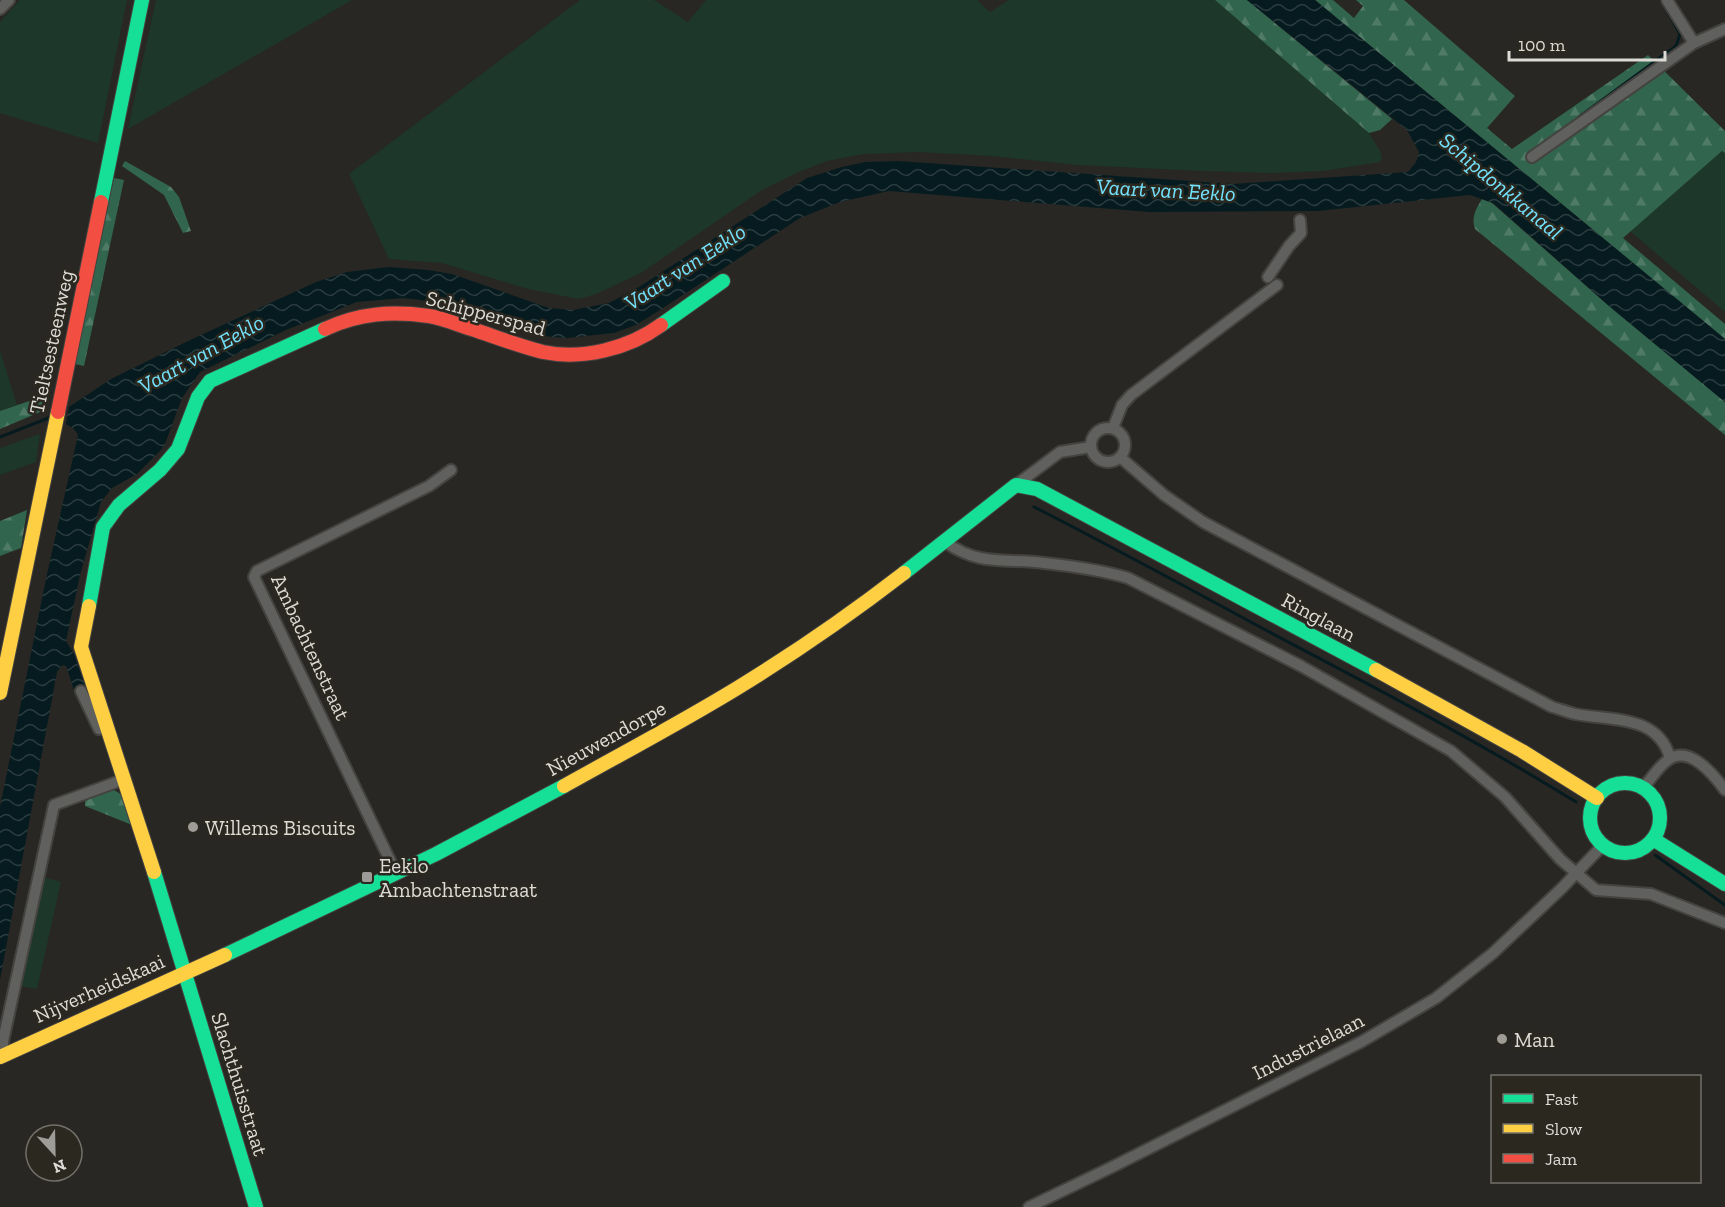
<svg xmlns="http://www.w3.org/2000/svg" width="1725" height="1207" font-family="'Zilla Slab',serif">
  <defs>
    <pattern id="forest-firs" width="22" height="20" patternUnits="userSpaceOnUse" patternTransform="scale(1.5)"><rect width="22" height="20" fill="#32654d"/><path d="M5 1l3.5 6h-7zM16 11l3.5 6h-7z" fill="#4f7a66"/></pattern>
    <pattern id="water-waves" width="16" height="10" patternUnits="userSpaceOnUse" patternTransform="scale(1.5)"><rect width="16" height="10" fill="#061b1f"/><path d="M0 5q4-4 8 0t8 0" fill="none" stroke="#2a3c3f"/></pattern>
  </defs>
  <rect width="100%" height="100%" fill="#282723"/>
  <!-- green -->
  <path fill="#1d372a" d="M 20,0 L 127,0 L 98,143 L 0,113 L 0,22 Z
    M 156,0 L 352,0 L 128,129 Z
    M 580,0 L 654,0 L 688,22 L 706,0 L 977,0 L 990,12 L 1009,0 L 1215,0 L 1369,133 L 1380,151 L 1382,158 L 1380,162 L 1323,171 L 1273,173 L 1203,171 L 1078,165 L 993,156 L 918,152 L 864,154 L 827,161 L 799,172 L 762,190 L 641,273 L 596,294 L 579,299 L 528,289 L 442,263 L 389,259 L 349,174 Z
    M 1722,151 L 1725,153 L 1725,312 L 1630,231 Z
    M 0,351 L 17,405 L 0,411 Z
    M 40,434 L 36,462 L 0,475 L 0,448 Z
    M 39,876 L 61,882 L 37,989 L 15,985 Z"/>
  <!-- forest -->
  <path fill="url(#forest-firs)" d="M 1215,0 L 1247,0 L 1392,119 L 1380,130 L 1369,133 Z
    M 1315,0 L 1333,0 L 1354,18 L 1363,6 L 1356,0 L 1404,0 L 1515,96 L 1487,128 L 1512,149 L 1648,55 L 1725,131 L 1725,153 L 1722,151 L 1623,238 L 1725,324 L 1725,339 Z
    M 125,161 L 171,187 L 179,197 L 191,231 L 183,233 L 164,195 L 122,166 Z
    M 114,178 L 124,180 L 84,366 L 75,364 Z
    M 1482,199 L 1492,203 L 1609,306 L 1725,402 L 1725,435 L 1475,229 C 1471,217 1476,209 1482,199 Z
    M 41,397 L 45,410 L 0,429 L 0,411 Z
    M 27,510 L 21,548 L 0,556 L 0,521 Z
    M 113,790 C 128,795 128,811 132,825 L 85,806 L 85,798 Z"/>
  <!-- water -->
  <path fill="url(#water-waves)" d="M 1247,0 L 1315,0 L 1707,324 L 1725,339 L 1725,402 L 1609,306 L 1493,203 L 1470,195 L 1318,211 L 1149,212 L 889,191 L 840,202 L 800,218 L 660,310 L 636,325 L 614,333 L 567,338 L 543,336 L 518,331 L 471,314 L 421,300 L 403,298 L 357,302 L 286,330 L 200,372 L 182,398 L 165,444 L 160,451 L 137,474 L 112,488 L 101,502 L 80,575 L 66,641 L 74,654 L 86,689 L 75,693 L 66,666 L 62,665 L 57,672 L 0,980 L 0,807 L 47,574 L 78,435 L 74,429 L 66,424 L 69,407 L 111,379 L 188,341 L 316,282 L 347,272 L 389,267 L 428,270 L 452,274 L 549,308 L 573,310 L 609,303 L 639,287 L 807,178 L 842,167 L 865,162 L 898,161 L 1233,184 L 1408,172 L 1416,162 L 1419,152 L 1407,130 Z"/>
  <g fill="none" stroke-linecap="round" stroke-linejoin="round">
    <!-- stream -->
    <path stroke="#061b1f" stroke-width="3" d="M 1579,117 L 1676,46 L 1680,34 L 1661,0
      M 0,437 L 51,417
      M 1034,507 C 1115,548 1195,592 1275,635 C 1376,688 1479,742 1576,802
      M 1655,855 L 1725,905"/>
    <!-- street casing -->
    <g stroke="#444340" stroke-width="14">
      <path id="street" d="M 1667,0 L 1694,43
        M 0,9 L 9,0
        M 1532,157 L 1694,43 L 1725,29
        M 1268,277 L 1289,246 L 1301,233 L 1300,220
        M 1113,428 L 1122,405 L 1131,395 L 1277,285
        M1091 445a17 17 0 1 1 34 0a17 17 0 1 1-34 0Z
        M 1120,457 L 1164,495 L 1203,522 L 1552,707 C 1560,709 1567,712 1575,714 C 1610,721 1658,714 1670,758
        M 1016,485 L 1060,452 L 1091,447
        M 945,542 C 981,567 1004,558 1044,563 C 1072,566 1101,570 1128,578 L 1301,666 L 1451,751 L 1505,797 L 1560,859 L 1596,890 L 1651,894 L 1725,923
        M 81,691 L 99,729 L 107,727
        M 1643,788 C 1651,779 1658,767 1668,760 C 1689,744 1714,775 1725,790
        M 396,873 L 254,577 L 257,571 L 429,486 L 451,470
        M 3,1054 L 3,1041 L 54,805 L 125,779
        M 1029,1207 L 1112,1167 L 1361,1042 L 1436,998 L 1493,953 L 1562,888 L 1603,845"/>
    </g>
    <!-- fast casing -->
    <g stroke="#444340" stroke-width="16">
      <path id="fast" d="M 101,202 L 142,0
        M 661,325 L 723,281
        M 904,573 L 1016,485 L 1037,489 L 1376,670
        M 89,606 L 103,527 L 119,505 L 160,470 L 178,449 L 198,397 L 210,381 L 325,329
        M1590 818a35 35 0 1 1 70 0a35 35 0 1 1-70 0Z
        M 1653,839 L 1725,884
        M 154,872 L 256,1207
        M 225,955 L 436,854 L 564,786"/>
    </g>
    <!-- slow casing -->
    <g stroke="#444340" stroke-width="16">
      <path id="slow" d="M 89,606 L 81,647 L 154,872
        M 1376,670 L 1522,751 L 1597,798
        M 0,693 L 58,412
        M 564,786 C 623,753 682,722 739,687 C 796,652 851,614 904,573
        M 0,1057 L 225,955"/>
    </g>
    <!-- jam casing -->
    <g stroke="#444340" stroke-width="16">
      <path id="jam" d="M 325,329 C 359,313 391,311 429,316 C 443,318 458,325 472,329 C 496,337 519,346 543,352 C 582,360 628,349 661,325
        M 58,412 L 101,202"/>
    </g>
    <!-- street -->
    <use href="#street" stroke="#60605e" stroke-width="10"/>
    <!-- fast -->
    <use href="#fast" stroke="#16e098" stroke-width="14"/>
    <!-- slow -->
    <use href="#slow" stroke="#ffcf43" stroke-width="14"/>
    <!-- jam -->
    <use href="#jam" stroke="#f24e42" stroke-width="14"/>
  </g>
  <!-- markers -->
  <g fill="#9e9c97" stroke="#2b2820" stroke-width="2">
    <circle cx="193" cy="827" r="6"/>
    <rect x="361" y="871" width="12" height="12" rx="3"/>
    <circle cx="1502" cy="1039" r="6"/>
  </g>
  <g text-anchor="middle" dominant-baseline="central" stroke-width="5" stroke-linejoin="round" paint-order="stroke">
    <!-- street labels -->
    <g font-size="21" fill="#dddbd6" stroke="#2b2820">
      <text transform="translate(486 313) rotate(15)">Schipperspad</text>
      <text transform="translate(51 342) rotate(-78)">Tieltsesteenweg</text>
      <text transform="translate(1319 617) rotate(28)">Ringlaan</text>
      <text transform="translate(311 647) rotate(65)">Ambachtenstraat</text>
      <text transform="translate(606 738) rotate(-29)">Nieuwendorpe</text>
      <text transform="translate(99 988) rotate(-24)">Nijverheidskaai</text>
      <text transform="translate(1308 1046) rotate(-27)">Industrielaan</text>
      <text transform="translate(240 1084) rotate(73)">Slachthuisstraat</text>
    </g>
    <!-- poi labels -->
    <g font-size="21" fill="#dddbd6" stroke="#2b2820" text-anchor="start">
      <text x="205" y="827">Willems Biscuits</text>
      <text x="379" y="865">Eeklo<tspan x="379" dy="24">Ambachtenstraat</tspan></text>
      <text x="1514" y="1039">Man</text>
    </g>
    <!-- water labels -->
    <g font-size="22" font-style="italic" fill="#73e2fc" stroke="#2b2820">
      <text transform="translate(1501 186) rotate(40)">Schipdonkkanaal</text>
      <text transform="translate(1166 190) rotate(3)">Vaart van Eeklo</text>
      <text transform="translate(685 267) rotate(-33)">Vaart van Eeklo</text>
      <text transform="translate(201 354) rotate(-29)">Vaart van Eeklo</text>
    </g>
  </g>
  <!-- legend -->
  <rect x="1491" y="1075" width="210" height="108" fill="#2b2820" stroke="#727069" stroke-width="1.5"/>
  <rect x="1503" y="1094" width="30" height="9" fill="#16e098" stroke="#727069" stroke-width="1.5"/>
  <text x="1545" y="1105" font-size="18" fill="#dddbd6">Fast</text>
  <rect x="1503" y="1124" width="30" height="9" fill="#ffcf43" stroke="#727069" stroke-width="1.5"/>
  <text x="1545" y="1135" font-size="18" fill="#dddbd6">Slow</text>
  <rect x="1503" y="1154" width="30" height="9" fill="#f24e42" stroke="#727069" stroke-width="1.5"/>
  <text x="1545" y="1165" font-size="18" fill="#dddbd6">Jam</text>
  <!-- north arrow -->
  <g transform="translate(54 1153) rotate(158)"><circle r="28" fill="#2b2820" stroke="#727069" stroke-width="1.5"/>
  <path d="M0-4.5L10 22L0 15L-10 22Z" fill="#9e9c97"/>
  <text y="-9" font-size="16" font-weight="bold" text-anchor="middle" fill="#dddbd6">N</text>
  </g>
  <!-- scale -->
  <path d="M1509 51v9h156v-9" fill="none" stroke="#dddbd6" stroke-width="3"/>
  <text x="1518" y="51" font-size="18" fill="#dddbd6" stroke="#2b2820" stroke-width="4.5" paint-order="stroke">100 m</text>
</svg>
